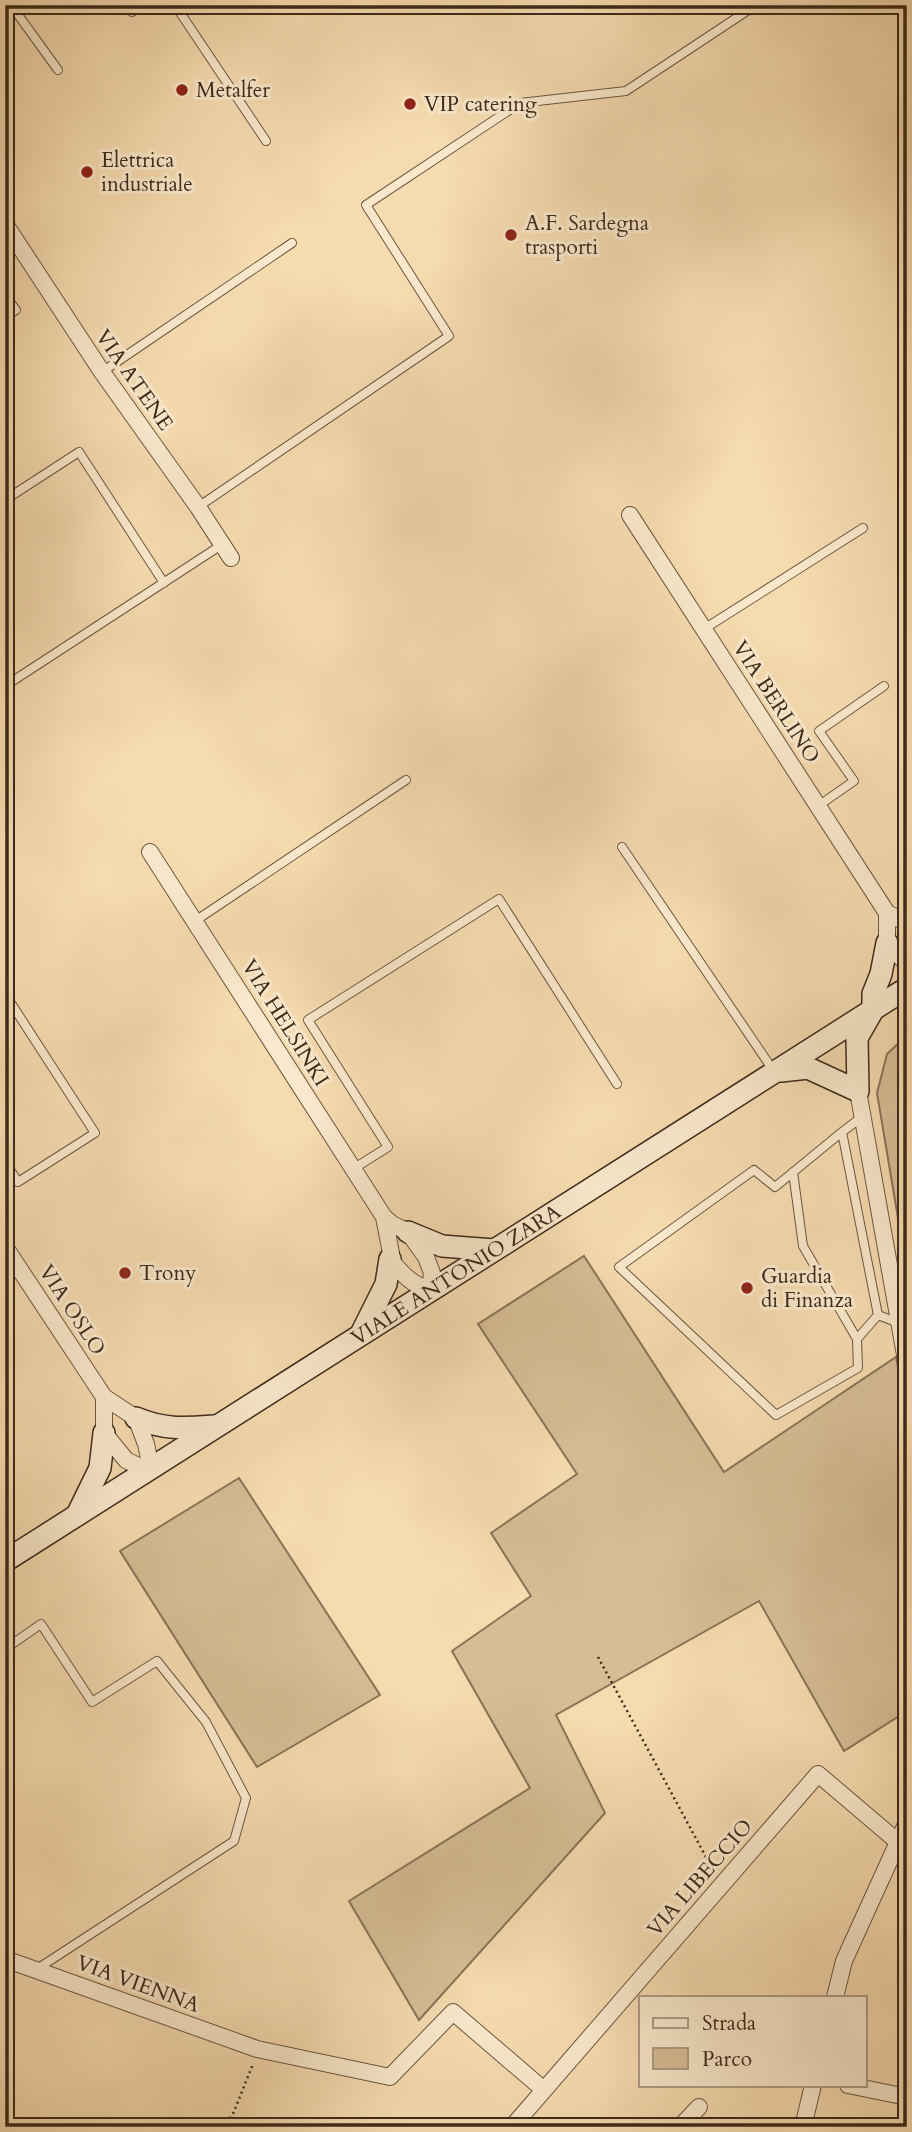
<svg xmlns="http://www.w3.org/2000/svg" width="912" height="2132" font-family="Cardo,serif">
  <rect width="100%" height="100%" fill="#f6dbaf"/>
  <filter id="stains"><feTurbulence type="fractalNoise" baseFrequency=".00286" numOctaves="4"/><feColorMatrix values="0 0 0 0 .2 0 0 0 0 .09 0 0 0 0 .02 0 0 0 .5 -.17"/></filter>
  <radialGradient id="worn" r=".72"><stop offset=".6" stop-color="#630" stop-opacity="0"/><stop offset="1" stop-color="#630" stop-opacity=".3"/></radialGradient>
  <!-- green -->
  <path fill="#d7bd96" stroke="#8a7358" stroke-width="2" d="M 907,1035 L 907,1272 L 877,1093 L 887,1054 Z
    M 584,1256 L 724,1472 L 896,1357 L 907,1415 L 907,1711 L 844,1751 L 759,1601 L 556,1715 L 605,1813 L 419,2020 L 349,1901 L 530,1788 L 452,1651 L 531,1596 L 491,1533 L 577,1474 L 478,1324 Z
    M 239,1478 L 380,1695 L 257,1767 L 120,1551 Z"/>
  <g fill="none" stroke-linecap="round" stroke-linejoin="round">
    <!-- service casing -->
    <g stroke="#6b5640" stroke-width="10">
      <path id="service" d="M 11,5 L 58,70
        M 127,5 L 132,12 L 143,5
        M 175,5 L 266,141
        M 5,295 L 16,310 L 5,317
        M 102,372 L 292,243
        M 5,500 L 79,452 L 164,583
        M 198,507 L 449,336 L 366,205 L 520,103 L 626,91 L 756,5
        M 704,629 L 863,528
        M 5,686 L 223,544
        M 818,806 L 854,781 L 819,731 L 884,686
        M 622,847 L 773,1070
        M 195,921 L 406,780
        M 5,994 L 95,1133 L 18,1182 L 5,1162
        M 862,1117 L 842,1132 L 878,1315 L 899,1323
        M 353,1169 L 388,1147 L 308,1020 L 499,899 L 617,1084
        M 793,1172 L 803,1246 L 857,1339 L 858,1368 L 776,1415 L 619,1267 L 754,1170 L 775,1187 L 842,1132
        M 857,1339 L 878,1315
        M 5,1649 L 41,1624 L 92,1702 L 157,1661 L 206,1722 L 246,1798 L 234,1841 L 37,1969"/>
    </g>
    <!-- minor casing -->
    <g stroke="#6b5640" stroke-width="18">
      <path id="minor" d="M 5,224 L 102,372 L 198,507 L 231,558
        M 630,515 L 887,913 L 887,943 L 907,964
        M 150,852 L 384,1217 L 392,1224 L 408,1232 L 426,1257 L 432,1273 L 430,1290 C 412,1285 402,1274 390,1259 L 391,1253 L 384,1217
        M 887,913 L 907,923
        M 858,1091 L 907,1366
        M 5,1247 L 104,1397 L 136,1418 L 146,1444 L 151,1468 L 138,1466 L 126,1460 L 104,1433 L 104,1397
        M 5,1959 L 257,2049 L 390,2077 L 453,2012 L 544,2090
        M 835,1997 L 844,1961 L 907,1822
        M 848,2085 L 907,2097
        M 512,2127 L 818,1774 L 898,1842
        M 680,2127 L 699,2107
        M 803,2127 L 813,2085"/>
    </g>
    <!-- secondary casing -->
    <g stroke="#3d291b" stroke-width="24">
      <g id="secondary">
        <path d="M 781,1071 L 808,1068 L 858,1091 L 857,1038 L 873,1010 L 873,994 L 881,974 L 887,943"/>
        <path d="M 408,1232 L 442,1246 L 494,1250"/>
        <path d="M 362,1332 L 386,1284 L 390,1259"/>
        <path d="M 136,1418 C 164,1430 185,1428 214,1426"/>
        <path d="M 77,1515 L 100,1468 L 104,1433"/>
        <path id="s1" d="M 5,1561 L 907,988"/>
      </g>
    </g>
    <!-- path -->
    <path stroke="#3d291b" stroke-width="2.5" stroke-dasharray="2 3.5" stroke-linecap="butt" d="M 598,1657 L 713,1870
      M 223,2127 L 233,2114 L 253,2064"/>
    <!-- service -->
    <use href="#service" stroke="#f9e8cb" stroke-width="8"/>
    <!-- minor -->
    <use href="#minor" stroke="#f9e8cb" stroke-width="16"/>
    <!-- secondary -->
    <use href="#secondary" stroke="#f9e8cb" stroke-width="21"/>
  </g>
  <!-- markers -->
  <g fill="#8f2418" stroke="#f9e8cb" stroke-width="2.5">
    <circle cx="182" cy="90" r="7"/>
    <circle cx="410" cy="104" r="7"/>
    <circle cx="87" cy="172" r="7"/>
    <circle cx="511" cy="235" r="7"/>
    <circle cx="125" cy="1273" r="7"/>
    <circle cx="747" cy="1288" r="7"/>
  </g>
  <g text-anchor="middle" dominant-baseline="central" stroke-width="6" stroke-linejoin="round" paint-order="stroke">
    <!-- poi labels -->
    <g font-size="21" fill="#3d291b" stroke="#f9e8cb" text-anchor="start">
      <text x="196" y="90">Metalfer</text>
      <text x="424" y="104">VIP catering</text>
      <text x="101" y="160">Elettrica<tspan x="101" dy="24">industriale</tspan></text>
      <text x="525" y="223">A.F. Sardegna<tspan x="525" dy="24">trasporti</tspan></text>
      <text x="139" y="1273">Trony</text>
      <text x="761" y="1276">Guardia<tspan x="761" dy="24">di Finanza</tspan></text>
    </g>
    <!-- street labels -->
    <g font-size="21" fill="#3d291b" stroke="#f9e8cb">
      <text transform="translate(134 380) rotate(55)">VIA ATENE</text>
      <text transform="translate(776 702) rotate(57)">VIA BERLINO</text>
      <text transform="translate(285 1023) rotate(58)">VIA HELSINKI</text>
      <text stroke="none"><textPath href="#s1" startOffset="534">VIALE ANTONIO ZARA</textPath></text>
      <text transform="translate(72 1310) rotate(57)">VIA OSLO</text>
      <text transform="translate(700 1878) rotate(-49)">VIA LIBECCIO</text>
      <text transform="translate(138 1984) rotate(20)">VIA VIENNA</text>
    </g>
  </g>
  <!-- margin -->
  <rect width="912" height="2132" fill="none" stroke="#f6dbaf" stroke-width="28"/>
  <rect x="7" y="7" width="898" height="2118" fill="none" stroke="#3d291b" stroke-width="3.5"/>
  <rect x="14" y="14" width="884" height="2104" fill="none" stroke="#3d291b" stroke-width="2"/>
  <!-- legend -->
  <rect x="639" y="1996" width="228" height="91" fill="#f9e8cb" stroke="#ae9c85" stroke-width="2"/>
  <rect x="653" y="2018" width="35" height="10" fill="#f9e8cb" stroke="#ae9c85" stroke-width="2"/>
  <text x="702" y="2030" font-size="21" fill="#3d291b">Strada</text>
  <rect x="653" y="2048" width="35" height="21" fill="#d7bd96" stroke="#ae9c85" stroke-width="2"/>
  <text x="702" y="2066" font-size="21" fill="#3d291b">Parco</text>
  <rect width="100%" height="100%" filter="url(#stains)"/>
  <rect width="100%" height="100%" fill="url(#worn)"/>
</svg>
